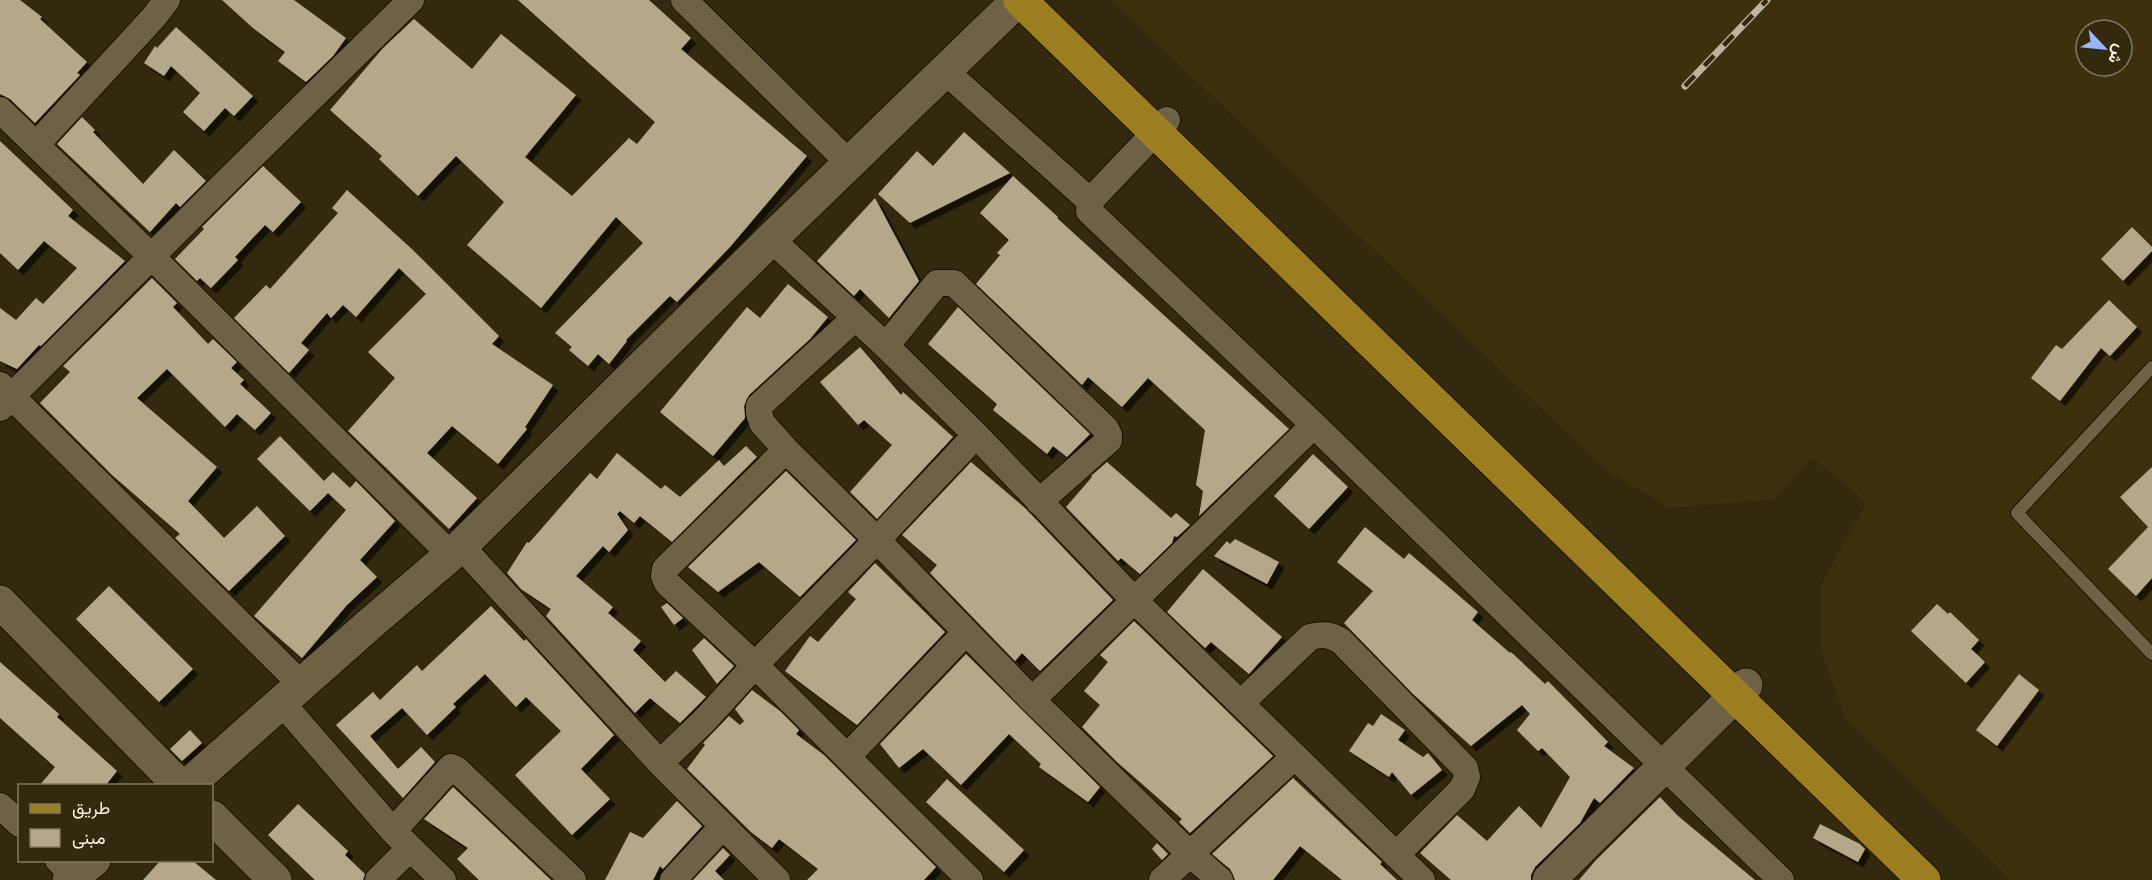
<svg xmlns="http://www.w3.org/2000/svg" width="2152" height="880" font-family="Signika,Vazirmatn,sans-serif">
  <defs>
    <filter id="shadow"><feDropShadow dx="5.5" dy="5.5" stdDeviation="0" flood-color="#0009"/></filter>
  </defs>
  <rect width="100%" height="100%" fill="#33290e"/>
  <!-- built -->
  <path fill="#3d300c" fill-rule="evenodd" d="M 1111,0 L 2152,0 L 2152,880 L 2011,880 L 1846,719 L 1822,654 L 1821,586 L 1866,502 L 1813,458 L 1774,499 L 1669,508 L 1605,469 ZM 2086,30 L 2122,30 L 2122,66 L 2086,66 Z"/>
  <!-- building -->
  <path fill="#b5a88a" filter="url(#shadow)" d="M 0,0 L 20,0 L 42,17 L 40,19 L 87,62 L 77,73 L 80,75 L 35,123 L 10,99 L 0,94 Z
    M 222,0 L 294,0 L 346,38 L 333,56 L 306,82 L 278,61 L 285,52 L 253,28 Z
    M 518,0 L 649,0 L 691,38 L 681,49 L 807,156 L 730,247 L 677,302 L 670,296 L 626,340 L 627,341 L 609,364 L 598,354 L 588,366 L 569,350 L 572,347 L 555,333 L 643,243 L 616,217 L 541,308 L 467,245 L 504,202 L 456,156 L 418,196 L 379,159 L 382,156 L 330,110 L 383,48 L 414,19 L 472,69 L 501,34 L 576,95 L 525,157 L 572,196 L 629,138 L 637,144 L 655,122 Z
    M 176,27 L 253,96 L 234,116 L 225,108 L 204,131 L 183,112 L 200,93 L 171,66 L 164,76 L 144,63 L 155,46 L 157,48 Z
    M 82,117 L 95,130 L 93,132 L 143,184 L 174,150 L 206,181 L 180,207 L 176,203 L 150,232 L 57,144 Z
    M 964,132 L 1010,173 L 910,223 L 878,194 L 917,151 L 933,166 Z
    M 0,141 L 73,210 L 68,216 L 125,261 L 41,346 L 39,345 L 17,369 L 0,361 L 0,308 L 16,320 L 36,298 L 43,304 L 77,268 L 44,241 L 18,270 L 0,253 Z
    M 263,166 L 301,202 L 273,232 L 265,225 L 235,257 L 238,260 L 211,288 L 200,278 L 197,281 L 175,259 L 204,229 L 202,227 Z
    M 1013,176 L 1058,217 L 1057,218 L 1289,429 L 1199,516 L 1203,491 L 1196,485 L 1205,430 L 1148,378 L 1122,407 L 1088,377 L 1082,385 L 976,284 L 1000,255 L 997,253 L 1009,240 L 980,213 Z
    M 347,190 L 414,251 L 499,336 L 492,344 L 553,385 L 525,427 L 527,429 L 498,464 L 452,426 L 427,453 L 477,498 L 449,529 L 348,431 L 395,378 L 368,352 L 426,294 L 399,268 L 356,317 L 343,305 L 331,318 L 327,313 L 301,343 L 309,350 L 289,373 L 234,318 L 266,285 L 270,289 L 338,213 L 332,208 Z
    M 875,198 L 919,281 L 889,318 L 860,289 L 854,296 L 817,261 Z
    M 2132,227 L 2152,247 L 2152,251 L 2123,281 L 2101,259 Z
    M 152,278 L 177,303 L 173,307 L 208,344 L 213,339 L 237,362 L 231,368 L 244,380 L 240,384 L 271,413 L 255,430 L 237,414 L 225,427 L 167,369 L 137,398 L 217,467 L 188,501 L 224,538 L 257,506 L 285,536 L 229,591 L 175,538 L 180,534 L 112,475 L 40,403 L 70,372 L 63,366 Z
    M 788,284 L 828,317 L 810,339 L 749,395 L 744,406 L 745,418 L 713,456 L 660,412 L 747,307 L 760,318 Z
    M 2109,300 L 2137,327 L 2110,356 L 2101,348 L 2060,401 L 2031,378 L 2056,345 L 2062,349 Z
    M 958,307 L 1090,434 L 1067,457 L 1053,446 L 1047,454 L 993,410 L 997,404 L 928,344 Z
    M 860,347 L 901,395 L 903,392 L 953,437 L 877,519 L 850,492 L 892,445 L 864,420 L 858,425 L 820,382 Z
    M 280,436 L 324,481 L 333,472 L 350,488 L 356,481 L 395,521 L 360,560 L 377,577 L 347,605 L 302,658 L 254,616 L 346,510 L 328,493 L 310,511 L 257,459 Z
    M 746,446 L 757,457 L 672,542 L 640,516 L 634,523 L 620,511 L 617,514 L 628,530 L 609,552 L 603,546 L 576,576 L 613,607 L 608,613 L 641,641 L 633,650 L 665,682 L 676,671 L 706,697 L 680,723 L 650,698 L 635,713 L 546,616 L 551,609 L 521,589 L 507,573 L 527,542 L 529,543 L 590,473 L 597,479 L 617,453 L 661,489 L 665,485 L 680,497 L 719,460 L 724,466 Z
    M 1313,454 L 1348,487 L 1309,529 L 1274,496 Z
    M 971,462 L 1025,508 L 1113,600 L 1040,671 L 1022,653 L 1015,661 L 930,573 L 937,565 L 902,535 Z
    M 1107,462 L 1171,518 L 1176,513 L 1190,525 L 1177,537 L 1174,536 L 1172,543 L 1140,574 L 1121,558 L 1118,561 L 1066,507 L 1092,477 L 1091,476 Z
    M 2152,467 L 2152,578 L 2136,596 L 2108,569 L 2148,527 L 2120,497 Z
    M 786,471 L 856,540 L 800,597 L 759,562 L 718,592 L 688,567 Z
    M 1365,527 L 1404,559 L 1409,553 L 1478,612 L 1472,620 L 1510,653 L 1511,652 L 1545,684 L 1548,681 L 1608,742 L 1604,746 L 1634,768 L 1600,803 L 1594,798 L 1580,823 L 1535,867 L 1531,875 L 1531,880 L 1451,880 L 1420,853 L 1457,815 L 1487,841 L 1519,806 L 1541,828 L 1570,777 L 1542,748 L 1538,751 L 1517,730 L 1530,714 L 1522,705 L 1471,746 L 1413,694 L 1344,623 L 1373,591 L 1337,562 Z
    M 1235,539 L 1279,562 L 1267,584 L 1214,556 L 1227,541 L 1230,544 Z
    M 875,563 L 945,632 L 857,725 L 785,671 L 810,636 L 818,642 L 856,599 L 848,592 Z
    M 1203,569 L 1282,637 L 1249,674 L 1211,642 L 1205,648 L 1167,612 Z
    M 109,586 L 193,669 L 159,702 L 76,619 Z
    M 667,603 L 683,618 L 674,625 L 661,607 Z
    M 1937,604 L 1948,614 L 1950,612 L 1979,640 L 1971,649 L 1985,662 L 1966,683 L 1911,631 Z
    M 491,606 L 524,641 L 526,639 L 614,735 L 581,769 L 610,799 L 572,835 L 515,775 L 561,731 L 526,697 L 516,707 L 485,674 L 453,704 L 456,707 L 427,735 L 402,708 L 370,736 L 398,769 L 421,747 L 435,762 L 403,798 L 336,725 L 373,692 L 380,700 L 417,665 L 422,671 Z
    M 1134,621 L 1273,756 L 1190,833 L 1179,822 L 1182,819 L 1117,762 L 1082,727 L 1100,705 L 1084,691 L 1108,662 L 1100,655 Z
    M 704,638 L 734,666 L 717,684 L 692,650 Z
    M 966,654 L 1100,787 L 1088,802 L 1039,767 L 1041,764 L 1009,734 L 961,785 L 923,749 L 899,768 L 880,744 Z
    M 0,662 L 59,714 L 57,717 L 117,771 L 105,786 L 39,786 L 55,767 L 0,718 Z
    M 2019,674 L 2039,690 L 1997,746 L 1976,730 Z
    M 752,690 L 780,711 L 799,730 L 796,734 L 824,755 L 936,867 L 924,880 L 807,880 L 818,869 L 779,839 L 772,848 L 751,832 L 687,769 L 705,745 L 703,743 L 729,716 L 740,725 L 744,721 L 735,709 Z
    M 1381,714 L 1405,730 L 1398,740 L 1423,757 L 1428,753 L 1442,770 L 1411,795 L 1392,772 L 1389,777 L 1349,751 L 1368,723 L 1373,726 Z
    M 190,730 L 202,743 L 182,761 L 170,749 Z
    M 1293,778 L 1382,862 L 1380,864 L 1397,880 L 1342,880 L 1300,846 L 1273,880 L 1235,880 L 1230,869 L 1212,854 Z
    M 947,779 L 1024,850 L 1004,872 L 926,802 Z
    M 453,787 L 551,880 L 479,880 L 457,859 L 468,848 L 424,819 Z
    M 1660,797 L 1677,815 L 1755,880 L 1579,880 L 1596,860 Z
    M 677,801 L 702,826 L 663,869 L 660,866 L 653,880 L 605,880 L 630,832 L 643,838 Z
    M 298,804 L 348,851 L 345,855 L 365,874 L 363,880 L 315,880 L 268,835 Z
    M 1820,824 L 1860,844 L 1865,849 L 1858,862 L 1813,838 Z
    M 1157,843 L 1168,854 L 1162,860 L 1152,849 Z
    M 723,848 L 730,855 L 715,871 L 724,880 L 693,880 Z
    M 160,861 L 193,861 L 216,880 L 143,880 Z"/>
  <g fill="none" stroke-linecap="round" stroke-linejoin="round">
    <!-- lane casing -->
    <g stroke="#1b1100" stroke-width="14">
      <path id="lane" d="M 2152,367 L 2017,513 L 2152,654"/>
    </g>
    <!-- street casing -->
    <g stroke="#1b1100" stroke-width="28">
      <path id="street" d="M 684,0 L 849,163
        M 945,71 L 1090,201
        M 0,110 L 151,256 L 451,555
        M 1167,120 L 1090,201 L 1089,211 L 1314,425 L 1781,880
        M 36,145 L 153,18 L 167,0
        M 771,239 L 886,346 L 976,435 L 1134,600 L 1422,880
        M 855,318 L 759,406 L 759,413 L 762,423 L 786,450 L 877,540 L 1032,700 L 1189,853 L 1220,880
        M 886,346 L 937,283 L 954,283 L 1106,429 L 1109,435 L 1109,440 L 1039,502
        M 0,385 L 302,685
        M 0,408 L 216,192 L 411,0
        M 786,450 L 665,569 L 664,576 L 667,583 L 755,665 L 970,880
        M 461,546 L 660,763 L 777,880
        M 1032,700 L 1314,425
        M 282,703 L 393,831 L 443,880
        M 1241,703 L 1310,637 C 1323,634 1329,634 1341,641 L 1465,768 L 1467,777 L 1462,789 L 1396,855
        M 847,757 L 966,632
        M 660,763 L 705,720 L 755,665 L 877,540 L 976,435
        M 0,806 L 20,824
        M 393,831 L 451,767 L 456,769 L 573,880
        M 58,860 L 79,880
        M 378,880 L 410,848
        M 673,880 L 723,826
        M 1162,880 L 1295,756"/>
    </g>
    <!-- secondary casing -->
    <g stroke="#1b1100" stroke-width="35">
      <path id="secondary" d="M 0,602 L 180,786
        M 187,786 L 371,623 L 461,546 L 771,239 L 1018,0
        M 212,817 L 275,880
        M 69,880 L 94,860
        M 1549,880 L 1746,685"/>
    </g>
    <!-- primary casing -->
    <g stroke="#1b1100" stroke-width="35">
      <path id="primary" d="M 1020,0 L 1924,880"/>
    </g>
    <!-- lane -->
    <use href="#lane" stroke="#6e6246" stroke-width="12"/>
    <!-- street -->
    <use href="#street" stroke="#6e6246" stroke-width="26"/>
    <!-- secondary -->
    <use href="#secondary" stroke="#6e6246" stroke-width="33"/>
    <!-- primary -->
    <use href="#primary" stroke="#9c7e21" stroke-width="33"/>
    <!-- rail casing -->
    <g stroke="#bcb4a0" stroke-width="7">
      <path id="rail" d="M 1685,86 L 1767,0"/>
    </g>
    <!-- rail -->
    <use href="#rail" stroke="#33290e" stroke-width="4.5" stroke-dasharray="14" stroke-linecap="butt"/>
  </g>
  <!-- legend -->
  <rect x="18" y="784" width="195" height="78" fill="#33290e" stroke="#837a63" stroke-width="1.5"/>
  <rect x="30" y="804" width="30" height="9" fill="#9c7e21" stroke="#837a63" stroke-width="1.5"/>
  <text x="72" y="814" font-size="18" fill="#faf3e3">طريق</text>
  <rect x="30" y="829" width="30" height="18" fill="#b5a88a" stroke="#837a63" stroke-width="1.5"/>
  <text x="72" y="844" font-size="18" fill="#faf3e3">مبنى</text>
  <!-- north arrow -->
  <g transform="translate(2104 48) rotate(116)"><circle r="28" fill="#33290e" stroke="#837a63" stroke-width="1.5"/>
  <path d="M0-4.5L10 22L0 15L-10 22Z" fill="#99b5fd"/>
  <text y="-9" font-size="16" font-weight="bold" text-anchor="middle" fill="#faf3e3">ش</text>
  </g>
</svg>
